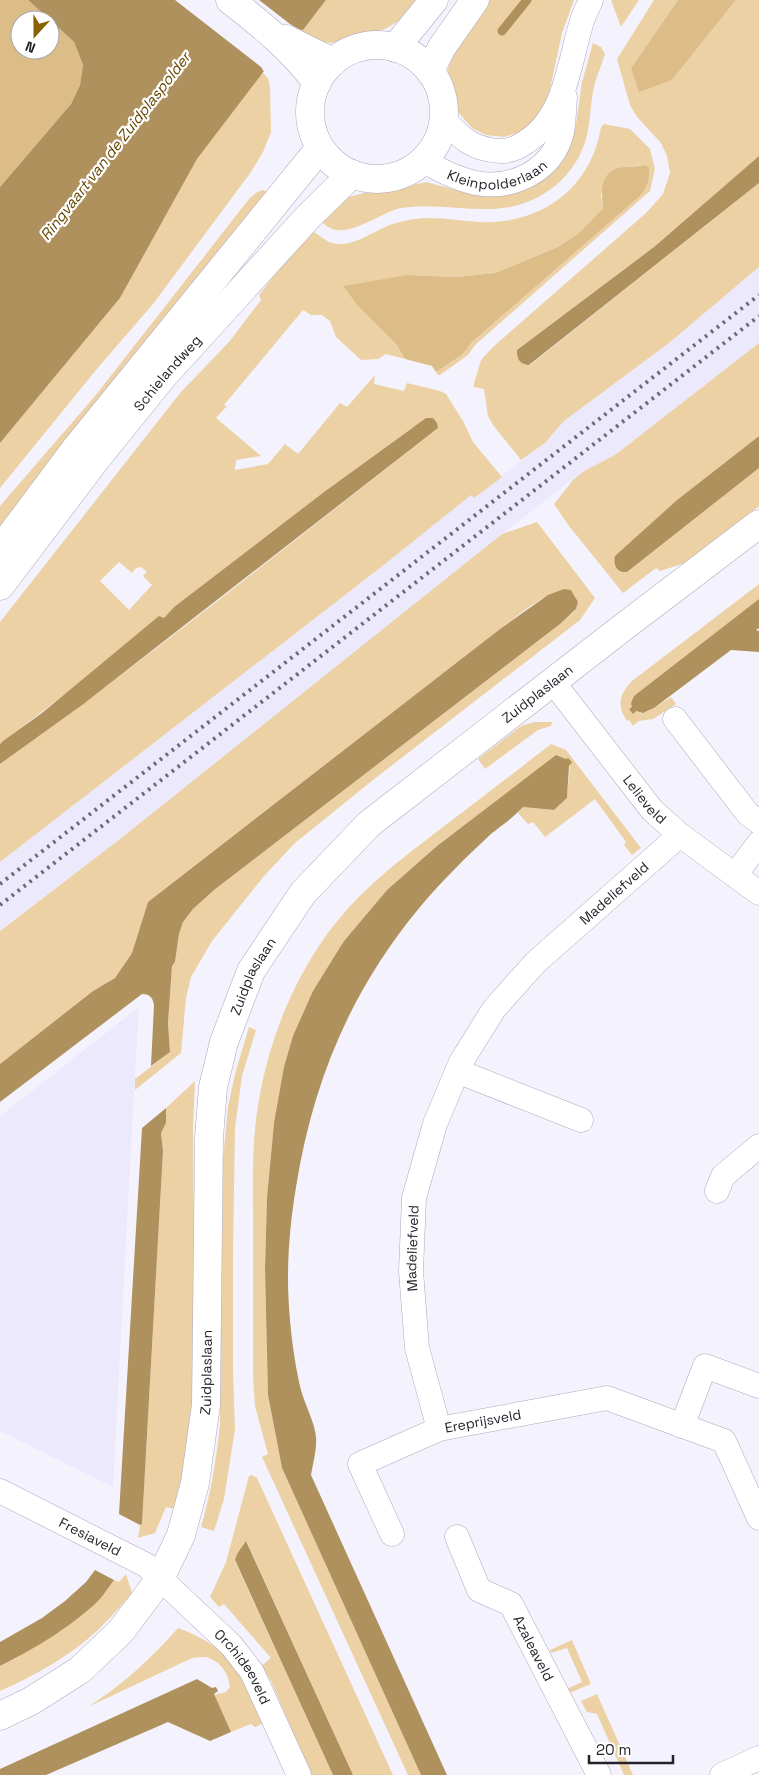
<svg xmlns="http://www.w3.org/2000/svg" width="759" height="1775" font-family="'Space Grotesk',sans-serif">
  <rect width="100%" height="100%" fill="#f4f3fd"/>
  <!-- built -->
  <path fill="#ece9fc" d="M 759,267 L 759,343 L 615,455 L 584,471 L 502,534 L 120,839 L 0,930 L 0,862 L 385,564 L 471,494 L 474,497 L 545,443 L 564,421 L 669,343 Z
    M 139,1007 L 134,1091 L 113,1487 L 0,1431 L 0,1116 Z"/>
  <!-- green -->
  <path fill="#ecd1a4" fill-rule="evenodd" d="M 326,0 L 425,0 L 402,19 L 385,29 L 350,39 L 331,43 L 312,40 L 297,28 L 303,30 Z
    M 485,0 L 574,0 L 562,33 L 550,89 L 541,115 L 524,131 L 504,137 L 486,135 L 472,128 L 458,112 L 452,95 L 448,69 L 453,47 Z
    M 611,0 L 639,0 L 621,27 Z
    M 654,0 L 678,0 L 631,68 L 672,80 L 736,0 L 759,0 L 759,156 L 654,247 L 517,350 L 517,357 L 523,364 L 530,365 L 759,183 L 759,267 L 669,343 L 564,421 L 545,443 L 521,460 L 493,425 L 488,416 L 484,389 L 473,387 L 481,360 L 493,347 L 646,213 L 663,194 L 670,173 L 667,156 L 661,143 L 637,117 L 630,105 L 617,59 Z
    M 593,43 L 601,47 L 605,54 C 602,63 598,73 595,83 C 590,101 591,121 586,139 C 574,181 535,208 492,209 C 462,210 432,203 401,208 C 381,212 350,238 330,228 C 326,226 322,222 318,219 L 339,201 L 349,197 L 364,193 L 385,191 L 426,182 L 468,193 L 501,195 L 523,191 L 533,186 L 543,179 L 572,138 L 576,124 L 582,82 Z
    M 262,72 L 268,78 L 270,88 L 271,132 L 263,152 L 251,172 L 153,304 L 96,370 L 0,488 L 0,443 L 120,298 L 197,159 Z
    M 604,124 L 630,129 L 650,149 L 655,169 L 650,191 L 475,345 L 468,355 L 440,375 L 438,375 L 436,372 L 462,355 L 472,342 L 639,197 C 648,187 650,180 649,167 L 644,165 L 623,167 L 601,194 L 603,208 L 579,233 L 558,247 L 495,273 L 457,277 L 408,275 L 359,307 L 396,344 L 405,359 L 386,354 L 378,359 L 361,360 L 336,337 L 330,321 L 322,315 L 311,315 L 303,310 L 224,405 L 227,406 L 216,418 L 261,456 L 236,460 L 235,470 L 268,464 L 285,444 L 298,454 L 340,403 L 347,407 L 375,375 L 374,384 L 404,391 L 407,383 L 440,391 L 446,394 L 463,421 L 473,442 L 502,477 L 474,498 L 471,495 L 385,564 L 0,862 L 0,764 C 150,657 293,541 438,428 L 412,428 L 324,492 L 174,607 L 164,618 L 0,744 L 0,622 L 181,392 L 229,342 L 261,300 L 259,295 L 310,229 C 317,234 324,240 332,243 C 352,249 374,230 393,224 C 399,222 407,220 415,219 C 436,216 458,221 479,222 C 540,225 591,189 601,127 ZM 119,562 L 132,573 L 136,568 L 141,567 L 147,572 L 143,576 L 152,585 L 129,610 L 100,581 Z
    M 262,190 L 268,192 L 0,534 L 0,506 L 95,396 L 249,199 L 256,193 Z
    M 759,343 L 759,436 L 677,500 L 616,556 L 627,572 L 759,468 L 759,506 L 685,563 L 660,571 L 656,568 L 623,593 L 569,526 L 554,504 L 573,480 L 584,471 L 615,455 Z
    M 537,522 L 595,598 L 580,620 L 373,780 L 295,843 L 264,876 L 212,941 L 191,977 L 186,998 L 181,1053 L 135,1090 L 135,1079 L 170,1052 L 168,1023 L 172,966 L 175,962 L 179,934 L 183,922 L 193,909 L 214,890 L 560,624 C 574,610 584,610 571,590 C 548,588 518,616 500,629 L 148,902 L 132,953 L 115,978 L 93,991 L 0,1064 L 0,931 L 120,839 L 502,534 Z
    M 759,584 L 759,599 L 633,699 L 636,711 L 641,713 L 649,711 L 671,697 L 676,704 L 653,719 L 639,721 L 633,726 L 629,720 L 627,721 C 616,706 620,693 632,681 Z
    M 534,722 L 552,722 L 551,726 L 538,730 L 485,769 L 478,759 L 521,726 Z
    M 551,744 L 566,750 L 641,848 L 632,855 L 624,845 L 626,842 L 595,799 L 545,837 L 533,822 L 528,824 L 518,813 L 523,807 L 554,810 L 567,798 L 570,764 L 566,759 L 556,756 L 437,846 L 387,890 L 344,941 L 274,1123 L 267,1197 L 265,1269 L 268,1395 L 282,1468 L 421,1775 L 408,1775 L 262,1457 L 268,1454 L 255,1406 L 253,1377 C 253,1324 253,1271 253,1218 C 253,1186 252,1152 256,1120 C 266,1037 303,950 364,892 C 388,868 416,848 443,827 C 479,800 515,772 551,744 Z
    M 249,1027 L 256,1030 L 242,1076 L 235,1128 L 233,1253 L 233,1372 L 235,1429 L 224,1499 L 214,1531 L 201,1527 C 211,1493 216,1460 220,1425 L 223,1159 L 228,1107 L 235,1074 Z
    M 195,1081 L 193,1126 L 195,1340 L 191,1425 L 184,1469 L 175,1509 L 166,1507 L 155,1533 L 138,1538 L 140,1525 L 142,1524 L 163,1151 L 161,1133 L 166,1123 L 166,1108 Z
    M 252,1475 L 257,1478 L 393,1775 L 353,1775 L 247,1542 L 237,1554 L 235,1561 L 333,1775 L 311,1775 L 271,1681 L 261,1666 L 271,1658 L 224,1604 L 219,1607 L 210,1597 L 226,1562 L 249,1476 Z
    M 126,1574 L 132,1593 C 121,1606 110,1618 98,1630 C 70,1656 34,1676 0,1691 L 0,1666 L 15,1659 L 105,1592 L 114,1580 L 119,1582 Z
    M 178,1628 C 235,1650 240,1671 264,1723 L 255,1727 L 251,1724 L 231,1732 L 214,1695 L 226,1692 L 230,1687 C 229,1675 221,1662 209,1658 C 204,1656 198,1658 192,1658 L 88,1707 C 122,1685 151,1659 178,1628 Z
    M 572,1640 L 591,1684 L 569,1693 L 567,1689 L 582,1682 L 567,1648 L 551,1653 L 550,1650 Z
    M 597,1694 L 633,1775 L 624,1775 L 597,1714 L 587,1712 L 581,1701 Z"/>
  <!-- forest -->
  <path fill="#dcbd88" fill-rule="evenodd" d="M 0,0 L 28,0 L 74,42 L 83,65 L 80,85 L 71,104 L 0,187 ZM 20,20 L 50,20 L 50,50 L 20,50 Z
    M 678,0 L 736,0 L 672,80 L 639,92 L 631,68 Z
    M 644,165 L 649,167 C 650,180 648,187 639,197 L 472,342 L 462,355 L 436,372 L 432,366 L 405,359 L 396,344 L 359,307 L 343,286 L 408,275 L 457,277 L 495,273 L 558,247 L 579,233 L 603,208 C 601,190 600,170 624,167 C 631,166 637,167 644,165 Z"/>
  <!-- water -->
  <path fill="#af915d" d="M 28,0 L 326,0 L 303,30 L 296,29 L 197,159 L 120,298 L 0,443 L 0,187 L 71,104 L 80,85 L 83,65 L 74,42 Z
    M 759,156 L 759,183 L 529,365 C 521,365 516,359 517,350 L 654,247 Z
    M 426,418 L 433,418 L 437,423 L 438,428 L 82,705 L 0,764 L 0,744 L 3,741 L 42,713 L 159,616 L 164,618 L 174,607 L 324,492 Z
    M 759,436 L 759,468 L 627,572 C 617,573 613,565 615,556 L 677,500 Z
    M 564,589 L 571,590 L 578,602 L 576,609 L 560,624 L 214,890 L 193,909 L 183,922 L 179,934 L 175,962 L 172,966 L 168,1023 L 170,1052 L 151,1066 L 154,1005 C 153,998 150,994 142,994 L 0,1102 L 0,1064 L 93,991 L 115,978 L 132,953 L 148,902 L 500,629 L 548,595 Z
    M 759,599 L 759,628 L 756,630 L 759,631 L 759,652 L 731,650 L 654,708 L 643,713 L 636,711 L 633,714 L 629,709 L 632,707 L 631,703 L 634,696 Z
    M 556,755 L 566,759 L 568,758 L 572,762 L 569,766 L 567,798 L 554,810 L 523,807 C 513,818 502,825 491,834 C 466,857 442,881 420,907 C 351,990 313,1081 296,1187 C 291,1217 288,1248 288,1278 C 288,1312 293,1357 301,1390 C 305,1405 315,1423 316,1437 C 317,1449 313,1463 311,1475 L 447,1775 L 421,1775 L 282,1468 L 268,1395 L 265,1269 L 267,1197 L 274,1123 L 284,1067 L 293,1036 L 313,991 L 344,941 L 387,890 L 437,846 Z
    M 166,1108 L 166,1123 L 161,1133 L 163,1151 L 142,1524 L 140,1525 L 119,1514 L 142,1128 Z
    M 246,1541 L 353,1775 L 333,1775 L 235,1560 L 237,1554 Z
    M 95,1570 L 114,1580 C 108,1588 103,1596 97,1602 C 72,1626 31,1651 0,1666 L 0,1642 L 42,1618 L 65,1601 L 86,1582 Z
    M 197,1679 L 212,1688 L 216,1687 L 218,1691 L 214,1694 L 231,1732 L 210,1741 L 168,1722 L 46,1775 L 0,1775 L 0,1769 Z"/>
  <!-- pier -->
  <path fill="#f4f3fd" d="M 175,0 L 259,0 L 290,24 L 304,32 L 298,32 L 265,73 L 261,67 Z"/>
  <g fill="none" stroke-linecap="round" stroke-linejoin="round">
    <!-- stream -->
    <path stroke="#af915d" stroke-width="9" d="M 502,31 L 527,0"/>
    <!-- street casing -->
    <g stroke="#aca8bf" stroke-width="25">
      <g id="street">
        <path d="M 444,119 C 461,139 474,150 501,151 C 509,151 519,147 526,142 C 566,117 569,62 582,21 C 584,14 588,7 591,0"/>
        <path id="s1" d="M 423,161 C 440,170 457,179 476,183 C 513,190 553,170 562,132 C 564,121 564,109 565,97"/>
        <path id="s2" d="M 553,682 L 652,810 L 680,835 L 759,893"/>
        <path d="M 675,719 L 748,814 L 759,822"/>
        <path d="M 735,875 L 759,843"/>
        <path d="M 457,1071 L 581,1120"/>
        <path d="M 717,1191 L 723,1176 L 759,1146"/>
        <path d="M 682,1426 L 705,1366 L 759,1386"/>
        <path id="s3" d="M 439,1429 L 417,1348 L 411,1271 L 414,1198 L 435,1124 L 461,1062 L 494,1009 L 536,962 L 680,835"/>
        <path id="s4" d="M 0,1491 L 146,1565 L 231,1645 L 252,1672 L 299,1775"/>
        <path id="s5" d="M 392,1534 L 360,1464 L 439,1429 L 607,1398 L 724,1441 L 759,1518"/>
        <path id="s6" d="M 457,1537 L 479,1590 L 511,1604 L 599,1775"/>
        <path d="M 722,1775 L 759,1758"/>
      </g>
    </g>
    <!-- secondary casing -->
    <g stroke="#aca8bf" stroke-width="29">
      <g id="secondary">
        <path d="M 230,0 C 262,25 293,50 317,83"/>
        <path d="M 286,39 L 333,62"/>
        <path id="s7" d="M 0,1716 L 31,1701 L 80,1670 L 121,1631 L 160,1579 L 181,1535 L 195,1483 L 206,1405 L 209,1138 L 213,1087 L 224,1042 L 251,971 L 303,893 L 369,824 L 626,625 L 759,524"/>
      </g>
    </g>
    <!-- primary casing -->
    <g stroke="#aca8bf" stroke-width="29">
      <g id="primary">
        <circle cx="377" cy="112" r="67"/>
        <path d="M 395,48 L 434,0"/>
        <path d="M 430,71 L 442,47 L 475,0"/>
        <path d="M 0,550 L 77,447 L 320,148"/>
        <path id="s8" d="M 0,586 L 97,458 L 165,374 L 308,217 L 352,174"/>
      </g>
    </g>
    <!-- street -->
    <use href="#street" stroke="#fff" stroke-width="24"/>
    <!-- secondary -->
    <use href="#secondary" stroke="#fff" stroke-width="28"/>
    <!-- primary -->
    <use href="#primary" stroke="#fff" stroke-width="28"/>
    <!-- rail -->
    <path stroke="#6c6b74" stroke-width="4" stroke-dasharray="2.5 5" stroke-linecap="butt" d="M 0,884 L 759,295
      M 0,905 L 759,316"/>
  </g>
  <g text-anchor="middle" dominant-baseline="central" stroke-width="4.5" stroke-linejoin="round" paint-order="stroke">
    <!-- street labels -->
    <g font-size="14" fill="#24232b" stroke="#fff">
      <text stroke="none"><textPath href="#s1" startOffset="80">Kleinpolderlaan</textPath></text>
      <text stroke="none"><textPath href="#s8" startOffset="271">Schielandweg</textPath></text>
      <text stroke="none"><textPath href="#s7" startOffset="1238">Zuidplaslaan</textPath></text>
      <text stroke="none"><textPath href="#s2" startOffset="149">Lelieveld</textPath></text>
      <text stroke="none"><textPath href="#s3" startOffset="608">Madeliefveld</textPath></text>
      <text stroke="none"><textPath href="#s7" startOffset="832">Zuidplaslaan</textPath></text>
      <text stroke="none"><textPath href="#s3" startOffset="184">Madeliefveld</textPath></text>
      <text stroke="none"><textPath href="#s7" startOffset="428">Zuidplaslaan</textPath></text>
      <text stroke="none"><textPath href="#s5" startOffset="208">Ereprijsveld</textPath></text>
      <text stroke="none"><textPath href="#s4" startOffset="101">Fresiaveld</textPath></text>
      <text stroke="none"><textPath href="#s6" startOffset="142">Azaleaveld</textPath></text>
      <text stroke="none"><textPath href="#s4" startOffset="305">Orchideeveld</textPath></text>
    </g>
    <!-- water labels -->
    <g font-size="15" font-style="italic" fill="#654600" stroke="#fff">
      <text transform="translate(115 146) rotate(-52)">Ringvaart van de Zuidplaspolder</text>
    </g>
  </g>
  <!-- north arrow -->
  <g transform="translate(35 35) rotate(201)"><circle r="24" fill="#ffffff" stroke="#a7a7aa"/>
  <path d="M0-4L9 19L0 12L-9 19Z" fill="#896100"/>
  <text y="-8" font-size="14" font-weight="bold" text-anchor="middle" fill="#24232b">N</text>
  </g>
  <!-- scale -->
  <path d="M589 1755v8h84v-8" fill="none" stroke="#24232b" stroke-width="2.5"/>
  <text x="596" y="1755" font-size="15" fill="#24232b" stroke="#ffffff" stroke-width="4" paint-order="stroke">20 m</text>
</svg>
